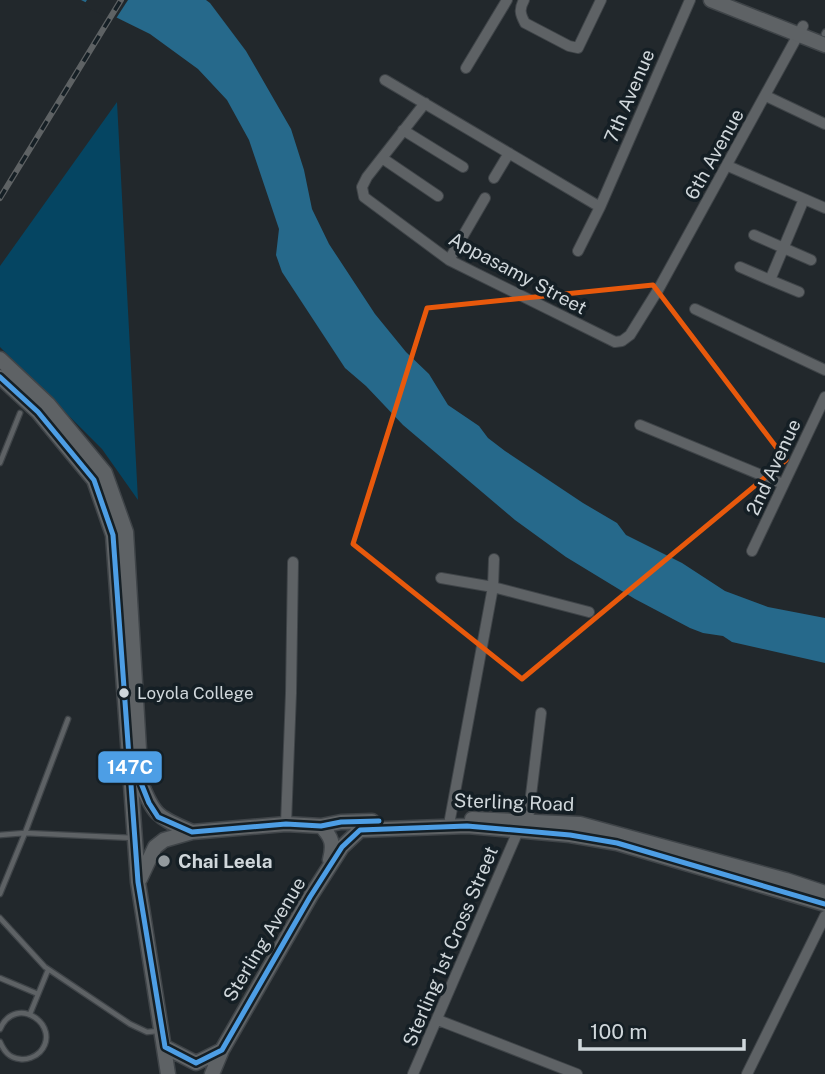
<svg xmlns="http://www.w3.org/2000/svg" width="825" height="1074" font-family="'Public Sans',sans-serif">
  <rect width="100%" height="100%" fill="#22282c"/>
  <!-- green -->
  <path fill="#054562" d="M 117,102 L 138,500 L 102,449 L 0,347 L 0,266 Z"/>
  <!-- water -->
  <path fill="#26698b" d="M 81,0 L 206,0 L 210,3 L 246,51 L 291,129 L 304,170 L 312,209 L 329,244 L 375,314 L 406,352 L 429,374 L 448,405 L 479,426 L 488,438 L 505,451 L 583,503 L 617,523 L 626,535 L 682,563 L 725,591 L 768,607 L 825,618 L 825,663 L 732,642 L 723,636 L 703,633 L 690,628 L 635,599 L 566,557 L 515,520 L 403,425 L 366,386 L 345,368 L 282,272 L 276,255 L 279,229 L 249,140 L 227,100 L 198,69 L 150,34 Z"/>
  <!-- pier -->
  <path fill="#22282c" d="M 87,0 L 128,0 L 115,20 L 83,6 Z"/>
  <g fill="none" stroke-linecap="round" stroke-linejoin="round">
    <!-- lane casing -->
    <g stroke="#3f4448" stroke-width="7">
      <path id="lane" d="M 824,34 L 825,32
        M 0,463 L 20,413
        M 0,835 L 25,833 L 68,719
        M 0,894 L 25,833 L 134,838
        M 0,918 L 45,967 L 130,1024 L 147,1032 L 158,1031
        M 0,978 L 38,994
        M 30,1014 L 48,970
        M 0,1029 C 16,993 63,1026 40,1052 C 35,1057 27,1060 20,1059 C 9,1058 4,1051 0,1042"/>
    </g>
    <!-- street casing -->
    <g stroke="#3f4448" stroke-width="12">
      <path id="street" d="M 524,0 C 519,9 520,14 525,23 L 569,46 L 578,48 L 601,0
        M 466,68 L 507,0
        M 385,80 L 600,207
        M 766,96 L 825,124
        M 425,103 L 367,177 L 362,187 L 364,197 L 449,260 L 615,342 L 622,341 L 630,335 L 658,290 L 803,26
        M 403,130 L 463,167
        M 382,158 L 438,196
        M 728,166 L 825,208
        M 494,178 L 509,153
        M 754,235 L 811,260
        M 578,251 L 600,207 L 690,0
        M 449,260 L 485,198
        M 740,267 L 770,280 L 804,199
        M 770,280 L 799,292
        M 695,309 L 825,370
        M 640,425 L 783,484
        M 752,551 L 825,397
        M 441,578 L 493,587 L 589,612
        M 450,819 L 493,587 L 494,559
        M 528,820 L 541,713
        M 286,824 L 291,693 L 293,562
        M 438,1020 L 577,1074
        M 413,1074 L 518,831
        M 747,1074 L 825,916"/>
    </g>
    <!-- secondary casing -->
    <g stroke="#3f4448" stroke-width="17">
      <path id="secondary" d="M 711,0 L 825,45
        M 0,359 L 48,404 L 105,473 L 126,532 L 141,783 C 155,818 159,817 192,832
        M 0,377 L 38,412 L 94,480 L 113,535 L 138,882 L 168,1074
        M 472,819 L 580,824 L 786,880 L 825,893
        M 321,826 C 332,837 334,844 330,860
        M 140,879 L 155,847 L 164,840 L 192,832 L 286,824 L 321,826 L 341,822 L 372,821
        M 165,1047 L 196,1063 L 222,1050
        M 212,1074 L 222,1050 L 310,897 L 342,847 L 360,830 L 467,826 L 570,835 L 617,843 L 825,904"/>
    </g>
    <!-- lane -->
    <use href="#lane" stroke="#5e6265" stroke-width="4.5"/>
    <!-- street -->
    <use href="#street" stroke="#5e6265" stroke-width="10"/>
    <!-- secondary -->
    <use href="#secondary" stroke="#5e6265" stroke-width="14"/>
    <!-- rail casing -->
    <g stroke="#5e6264" stroke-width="6">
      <path id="rail" d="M 0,198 L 121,0"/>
    </g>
    <!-- rail -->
    <use href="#rail" stroke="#151f25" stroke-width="3.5" stroke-dasharray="10" stroke-linecap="butt"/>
    <!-- bus-1 casing -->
    <g stroke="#151f25" stroke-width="10">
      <path id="bus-1" d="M 0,377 L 38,412 L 94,480 L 113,535 L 138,882 L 165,1047 L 196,1063 L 222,1050 L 310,897 L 342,847 L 360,830 L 467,826 L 570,835 L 617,843 L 825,904
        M 140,768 L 141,783 L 149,803 L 158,817 L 192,832 L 286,824 L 321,826 L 341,822 L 379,821"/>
    </g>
    <!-- bus-1 -->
    <use href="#bus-1" stroke="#4d9ee5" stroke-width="5"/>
  </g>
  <!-- marked area -->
  <path fill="none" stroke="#e8590c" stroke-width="5" stroke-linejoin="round" d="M 653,285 L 786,460 L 522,679 L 353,544 L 427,308 Z"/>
  <!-- markers -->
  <circle fill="#d0d7db" stroke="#151f25" stroke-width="2.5" cx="124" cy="693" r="6"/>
  <circle fill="#939a9e" stroke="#151f25" stroke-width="2.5" cx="164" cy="861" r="7"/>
  <g text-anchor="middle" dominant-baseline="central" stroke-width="7" stroke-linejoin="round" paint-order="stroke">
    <!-- bus labels -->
    <g font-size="17" fill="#d0d7db" stroke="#151f25" text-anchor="start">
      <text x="137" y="693">Loyola College</text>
    </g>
    <!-- street labels -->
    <g font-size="19" fill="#d0d7db" stroke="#151f25">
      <text transform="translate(629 96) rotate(-67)">7th Avenue</text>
      <text transform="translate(714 154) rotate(-61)">6th Avenue</text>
      <text transform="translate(518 273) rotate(28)">Appasamy Street</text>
      <text transform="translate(773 467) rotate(-65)">2nd Avenue</text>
      <text transform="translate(514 802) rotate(2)">Sterling Road</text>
      <text transform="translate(264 939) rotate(-59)">Sterling Avenue</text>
      <text transform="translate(450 946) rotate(-67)">Sterling 1st Cross Street</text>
    </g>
    <!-- poi labels -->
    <g font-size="19" font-weight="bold" fill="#d0d7db" stroke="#151f25" text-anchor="start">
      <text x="178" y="861">Chai Leela</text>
    </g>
  </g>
  <rect stroke="#151f25" stroke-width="2.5" x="97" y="750" width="66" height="34" rx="7" fill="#4d9ee5"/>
  <g font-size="19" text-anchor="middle" font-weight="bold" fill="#fff">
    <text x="130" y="774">147C</text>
  </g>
  <!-- scale -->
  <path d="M580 1039v10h164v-10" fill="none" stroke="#d0d7db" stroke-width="3.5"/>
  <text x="590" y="1039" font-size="21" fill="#d0d7db" stroke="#151f25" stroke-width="5" paint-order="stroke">100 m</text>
</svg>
